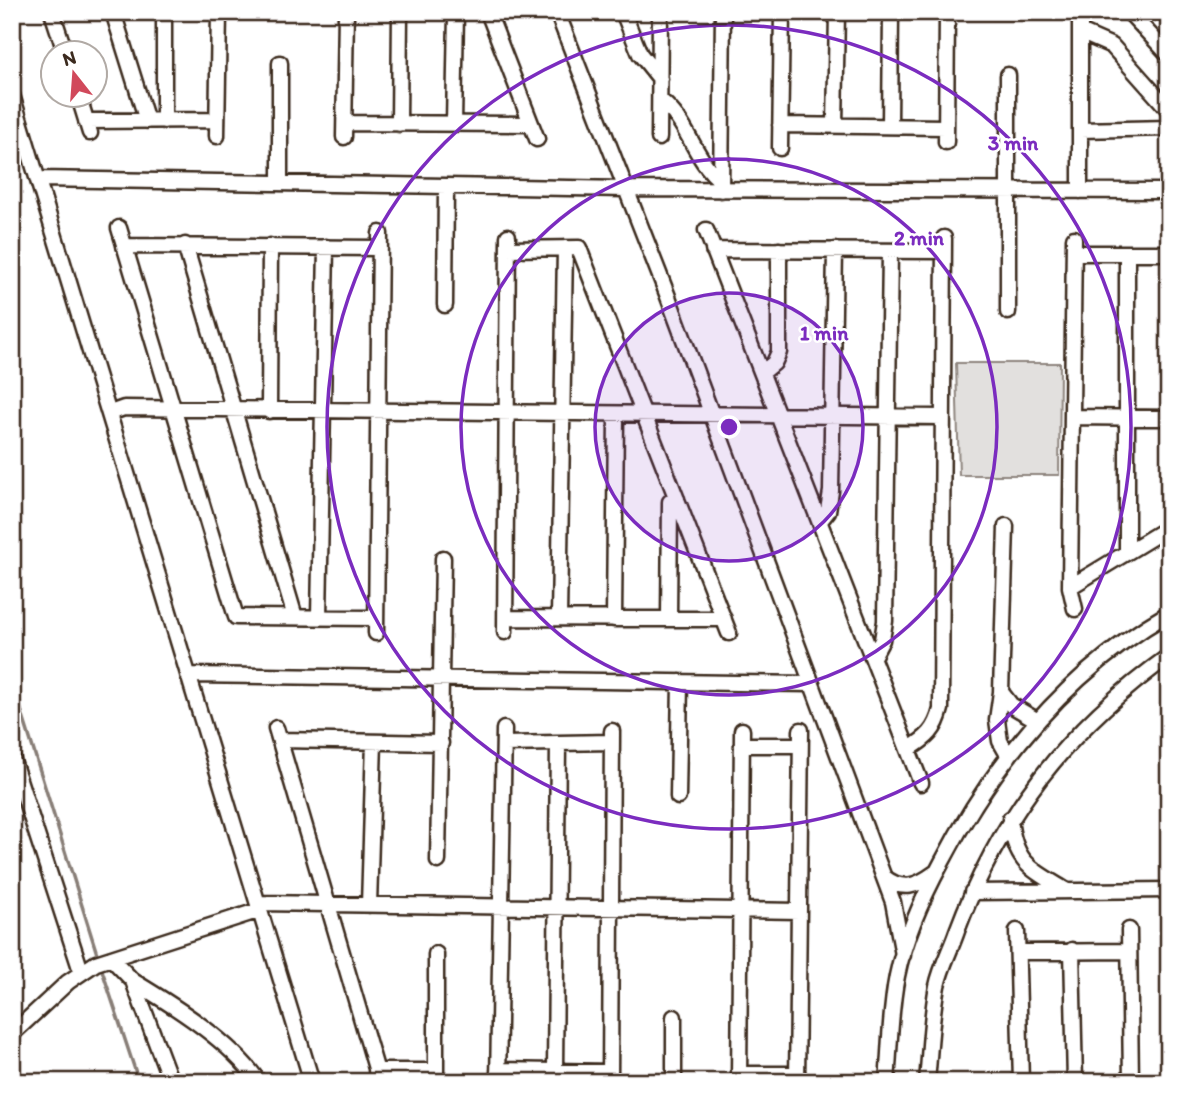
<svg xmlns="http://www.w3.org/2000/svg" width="1181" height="1094" font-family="Itim,sans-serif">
  <rect width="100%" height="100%" fill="#fff"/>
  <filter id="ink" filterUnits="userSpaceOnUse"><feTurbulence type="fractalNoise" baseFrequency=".0143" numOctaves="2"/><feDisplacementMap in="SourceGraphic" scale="14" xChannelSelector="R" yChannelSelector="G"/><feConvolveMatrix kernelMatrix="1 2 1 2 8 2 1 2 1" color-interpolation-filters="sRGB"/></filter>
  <g filter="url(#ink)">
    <!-- green -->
    <path fill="#e2e0de" stroke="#8e857e" stroke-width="2" d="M 962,12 L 1069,12 L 1068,20 L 963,19 Z
      M 956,363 L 1060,363 L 1059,475 L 959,475 Z"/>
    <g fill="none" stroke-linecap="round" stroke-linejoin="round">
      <!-- stream -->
      <path stroke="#887e77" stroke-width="3.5" d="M 12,681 L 98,957
        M 100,964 L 139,1082"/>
      <!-- minor casing -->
      <g stroke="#3b2a1e" stroke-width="19">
        <path id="minor" d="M 52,12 L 65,52
          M 113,12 L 147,121
          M 488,12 L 537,139
          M 557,12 L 667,294 L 893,902 L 903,955
          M 623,12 L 640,54 L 660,79
          M 1129,12 L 1169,55
          M 1080,32 L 1112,46 L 1169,110
          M 1008,75 L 1008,312
          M 78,94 L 90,133
          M 12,95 L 312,1082
          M 660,100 C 689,122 693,159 721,181
          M 86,121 L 217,120
          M 164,121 L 164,12
          M 345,123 L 531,124
          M 399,124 L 400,12
          M 454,124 L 456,12
          M 780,125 L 946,127
          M 835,126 L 837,12
          M 890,126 L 891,12
          M 1080,130 L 1169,128
          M 217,136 L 219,12
          M 344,137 L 346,12
          M 659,138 L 660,12
          M 946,142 L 947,12
          M 780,148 L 782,12
          M 39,179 L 626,189 L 1169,191
          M 280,183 L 280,63
          M 721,190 L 723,12
          M 1080,191 L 1080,12
          M 119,228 L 236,617 L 376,618
          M 706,230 L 921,783
          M 1074,238 L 1070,587 L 1075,609
          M 185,245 L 295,617
          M 124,246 L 380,248
          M 508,249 L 579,248 L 729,633
          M 713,250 L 944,251
          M 1074,253 L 1169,253
          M 1127,253 L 1127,552
          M 445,305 L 446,186
          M 762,373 L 774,363 L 779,352 L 779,250
          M 269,411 L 270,246
          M 110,413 L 124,408 L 943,417
          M 1072,417 L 1169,418
          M 820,521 L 828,511 L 831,491 L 835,250
          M 1006,526 L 1001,692 L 997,720 L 1000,741 L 1008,755
          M 1070,587 L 1169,527
          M 319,617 L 326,247
          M 506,618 L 724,619
          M 559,618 L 565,248
          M 614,619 L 616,415
          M 669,619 L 670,502 L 677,499
          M 505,632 L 508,236
          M 376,633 L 380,233
          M 873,657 L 882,640 L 885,621 L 890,251
          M 188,675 L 811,684
          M 1001,692 L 1011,705 L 1038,721
          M 276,728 L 380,1082
          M 280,740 L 441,743
          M 504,744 L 612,742
          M 742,745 L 800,745
          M 909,749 C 927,738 936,730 941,709 L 944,238
          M 12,758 L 81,971
          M 678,797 L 680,682
          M 1010,819 C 1015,864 1031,869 1067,891
          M 438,861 L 443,558
          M 884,877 C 903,892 917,886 935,873
          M 972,892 L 1169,890
          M 258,903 L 799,911
          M 369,905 L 374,742
          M 1129,930 L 1131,1082
          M 1017,931 L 1021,1082
          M 1072,950 L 1075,1082
          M 1018,952 L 1129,951
          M 111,958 L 133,981 L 171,1082
          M 133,981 C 176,1007 230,1041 259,1082
          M 12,1034 L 68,982 L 96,963 L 260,910
          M 498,1070 L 610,1072
          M 376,1071 L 436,1071
          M 555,1071 L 558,743
          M 739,1074 L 798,1074
          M 436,1082 L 436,954
          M 498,1082 L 504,729
          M 610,1082 L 612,731
          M 674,1082 L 674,1017
          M 739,1082 L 742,730
          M 797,1082 L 801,730
          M 887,1082 C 890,1047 890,1010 897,976 C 905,936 923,897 942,862 C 995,760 1069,671 1169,613
          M 927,1082 C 930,1050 931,1017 937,986 C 941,967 951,949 957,931 C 1000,815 1068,728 1169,656"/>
      </g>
      <!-- minor -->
      <use href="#minor" stroke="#fff" stroke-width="14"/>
    </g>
  </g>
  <!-- distance rings -->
  <circle cx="729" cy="427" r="134" fill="#7b2cbf" fill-opacity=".12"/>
  <g fill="none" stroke="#7b2cbf" stroke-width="3.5">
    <circle cx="729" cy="427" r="134"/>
    <circle cx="729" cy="427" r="268"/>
    <circle cx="729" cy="427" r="402"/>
  </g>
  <circle cx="729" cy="427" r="10" fill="#7b2cbf" stroke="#fff" stroke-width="3.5"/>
  <g font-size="21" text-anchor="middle" font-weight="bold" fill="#7b2cbf" stroke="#fff" stroke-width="5" stroke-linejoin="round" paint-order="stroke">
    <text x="1013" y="150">3 min</text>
    <text x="919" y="245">2 min</text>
    <text x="824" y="340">1 min</text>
  </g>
  <!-- margin -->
  <rect width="1181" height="1094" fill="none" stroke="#fff" stroke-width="42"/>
  <rect x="21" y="21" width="1139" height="1052" fill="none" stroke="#3b2a1e" stroke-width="2.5" filter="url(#ink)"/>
  <!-- north arrow -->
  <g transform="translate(74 74) rotate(343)"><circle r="33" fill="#ffffff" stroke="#b1aaa5" stroke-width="2"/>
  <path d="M0-5L12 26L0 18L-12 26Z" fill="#d1495b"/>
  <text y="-10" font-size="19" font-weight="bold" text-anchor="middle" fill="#3b2a1e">N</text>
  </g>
</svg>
